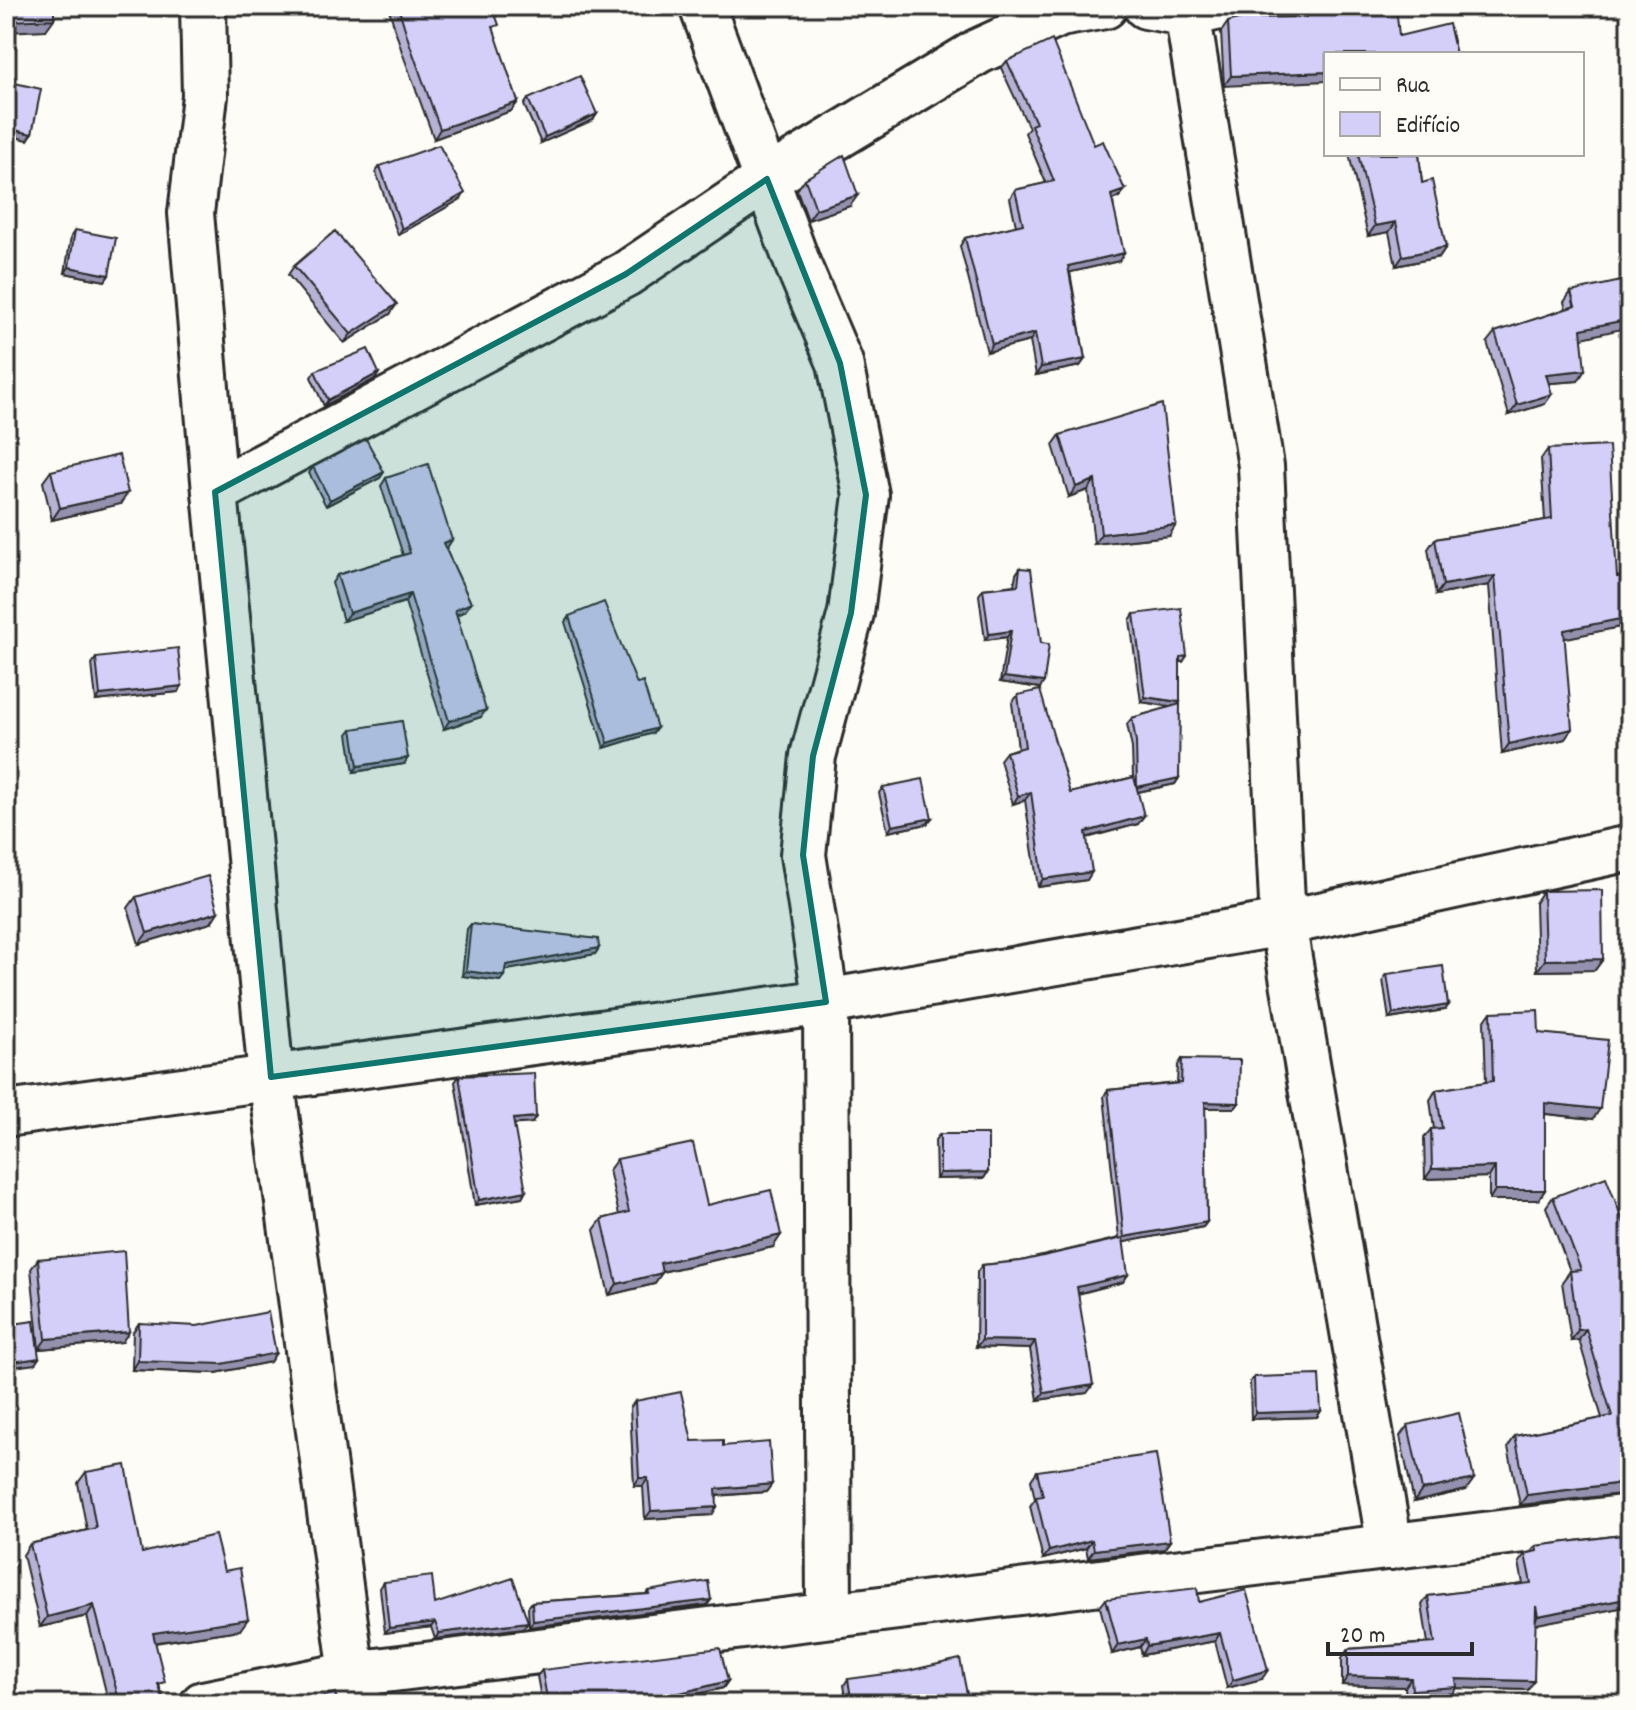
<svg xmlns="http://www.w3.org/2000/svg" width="1636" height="1710" font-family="Dekko,sans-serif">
  <rect width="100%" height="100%" fill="#fdfcf7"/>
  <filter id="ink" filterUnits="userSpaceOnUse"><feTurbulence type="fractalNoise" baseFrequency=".0125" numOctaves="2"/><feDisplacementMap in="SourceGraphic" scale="16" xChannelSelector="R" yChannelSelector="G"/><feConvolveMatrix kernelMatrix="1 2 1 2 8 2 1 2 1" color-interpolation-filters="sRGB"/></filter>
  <g filter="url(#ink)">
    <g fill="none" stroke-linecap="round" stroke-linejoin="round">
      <!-- minor casing -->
      <g stroke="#2b2b2b" stroke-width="50">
        <path id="minor" d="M 203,6 L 205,96 L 191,213 L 215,492 L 271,1077 L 352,1674 L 359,1704
          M 702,6 L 798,265 L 840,363 L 866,495 L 851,613 L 813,756 L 803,855 L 826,1002 L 829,1615
          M 1146,6 L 1189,14 L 1224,6
          M 1186,6 L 1261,466 L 1283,923 L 1390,1547
          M 215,492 L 626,274 L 767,179 L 979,51 L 1060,14 L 1105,6
          M 6,1114 L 826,1002 L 1283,923 L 1630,848
          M 203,1704 L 352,1674 L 1630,1517"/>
      </g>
      <!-- minor -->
      <use href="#minor" stroke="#fdfcf7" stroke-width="44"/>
    </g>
    <!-- wall -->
    <path fill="#b5b2d5" stroke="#2b2b2b" stroke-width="2" d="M 388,6 L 492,6 L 494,32 L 518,102 L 511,111 L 434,139 L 402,52 Z
      M 1299,6 L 1396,6 L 1224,86 L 1221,32 L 1228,22 L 1298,17 L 1297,8 Z
      M 1007,61 L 1094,145 L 1125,190 L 1119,197 L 1113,200 L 1119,261 L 1070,272 L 1085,359 L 1080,366 L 1036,375 L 1030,341 L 987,352 L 960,246 L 965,238 L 1016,226 L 1010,198 L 1015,190 L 1046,183 L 1025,133 L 1029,128 L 1001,68 Z
      M 528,99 L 597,114 L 593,120 L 541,143 L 524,105 Z
      M 1349,154 L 1419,154 L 1422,183 L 1446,247 L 1439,257 L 1396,266 L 1389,232 L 1368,236 Z
      M 380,166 L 461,199 L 398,235 L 376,172 Z
      M 805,179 L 850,206 L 808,220 L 797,190 Z
      M 75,230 L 109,275 L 105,281 L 65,273 L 71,236 Z
      M 294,266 L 390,314 L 344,343 L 288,275 Z
      M 1571,292 L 1582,338 L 1578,381 L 1549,383 L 1545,404 L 1509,415 L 1487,342 L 1495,332 L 1566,309 L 1564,302 Z
      M 315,371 L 379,373 L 375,379 L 324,406 L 311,377 Z
      M 1060,435 L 1169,536 L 1094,544 L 1088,490 L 1069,497 L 1053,445 Z
      M 1548,449 L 1617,577 L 1630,575 L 1630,625 L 1564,638 L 1565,739 L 1502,754 L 1489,585 L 1436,595 L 1428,549 L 1435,539 L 1545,520 L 1541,459 Z
      M 313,467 L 384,472 L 380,478 L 326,506 L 309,473 Z
      M 51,471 L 120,504 L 52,520 L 43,482 Z
      M 386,478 L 447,548 L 445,548 L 471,603 L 465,611 L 457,615 L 481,717 L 444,729 L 405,602 L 343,621 L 332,583 L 337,575 L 403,555 L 381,486 Z
      M 1020,568 L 1040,688 L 1000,682 L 1007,637 L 985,640 L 979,595 L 983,589 L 1014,585 L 1016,574 Z
      M 1134,614 L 1187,656 L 1183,662 L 1180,662 L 1180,702 L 1178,705 L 1179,778 L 1175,784 L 1138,792 L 1138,824 L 1087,838 L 1087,880 L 1038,887 L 1025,800 L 1013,804 L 1000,760 L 1006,752 L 1018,748 L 1012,703 L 1018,695 L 1070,793 L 1133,777 L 1132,748 L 1127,724 L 1132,718 L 1171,707 L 1141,702 L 1130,620 Z
      M 569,616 L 637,684 L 657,728 L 653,733 L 604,748 L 565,622 Z
      M 96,658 L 178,692 L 96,701 L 92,664 Z
      M 352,729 L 404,764 L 354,772 L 348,734 Z
      M 883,787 L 927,824 L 888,832 L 879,793 Z
      M 1543,891 L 1603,959 L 1595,970 L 1537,971 L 1535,903 Z
      M 136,897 L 211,923 L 139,944 L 128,908 Z
      M 471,924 L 599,948 L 595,954 L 505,970 L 500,981 L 462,976 L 467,929 Z
      M 1387,974 L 1444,1010 L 1389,1019 L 1383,980 Z
      M 1491,1012 L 1539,1033 L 1593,1119 L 1545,1114 L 1545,1190 L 1538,1200 L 1489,1200 L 1489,1177 L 1425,1179 L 1424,1138 L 1431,1129 L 1434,1129 L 1430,1100 L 1436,1090 L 1486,1082 L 1484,1022 Z
      M 1182,1059 L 1239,1103 L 1235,1108 L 1205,1108 L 1207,1222 L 1203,1227 L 1123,1242 L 1123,1282 L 1078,1294 L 1087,1393 L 1038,1400 L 1030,1349 L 976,1347 L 977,1272 L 982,1265 L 1021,1261 L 1119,1238 L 1104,1096 L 1108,1090 L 1177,1083 L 1178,1065 Z
      M 459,1076 L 532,1123 L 514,1124 L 522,1197 L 475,1205 L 455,1082 Z
      M 940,1134 L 988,1172 L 984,1178 L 936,1179 L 935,1140 Z
      M 617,1159 L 707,1205 L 773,1247 L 662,1272 L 654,1284 L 609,1295 L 594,1230 L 602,1219 L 619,1215 L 609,1170 Z
      M 1553,1197 L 1630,1254 L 1630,1260 L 1628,1263 L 1623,1264 L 1627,1492 L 1520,1505 L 1508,1447 L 1515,1436 L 1602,1418 L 1579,1340 L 1571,1341 L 1562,1282 L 1570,1271 L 1546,1207 Z
      M 38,1259 L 122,1342 L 39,1349 L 31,1269 Z
      M 139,1323 L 270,1362 L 216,1373 L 132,1370 L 133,1332 Z
      M 1254,1377 L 1321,1411 L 1317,1417 L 1251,1419 L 1250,1382 Z
      M 635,1401 L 692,1441 L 723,1446 L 772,1484 L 766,1492 L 717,1496 L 712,1515 L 645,1519 L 643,1486 L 634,1486 L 630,1408 Z
      M 1408,1425 L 1466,1490 L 1414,1502 L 1400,1436 Z
      M 1037,1471 L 1170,1541 L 1164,1549 L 1088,1558 L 1086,1548 L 1043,1559 L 1030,1506 L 1035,1499 L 1031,1480 Z
      M 86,1472 L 142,1553 L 224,1571 L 240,1630 L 155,1643 L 160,1689 L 165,1704 L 109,1704 L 87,1616 L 40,1627 L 23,1555 L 30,1544 L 87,1530 L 78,1483 Z
      M 1630,1534 L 1630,1606 L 1535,1624 L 1528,1690 L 1456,1688 L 1451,1695 L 1406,1698 L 1405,1687 L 1342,1685 L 1342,1658 L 1348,1649 L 1428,1643 L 1422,1605 L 1428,1596 L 1523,1584 L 1519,1562 L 1525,1554 L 1531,1552 L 1536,1546 Z
      M 384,1582 L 435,1604 L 523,1628 L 435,1639 L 431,1627 L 385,1633 L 380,1588 Z
      M 648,1591 L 711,1600 L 707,1605 L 529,1627 L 528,1607 L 532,1602 L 646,1594 Z
      M 1106,1599 L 1199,1602 L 1262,1679 L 1227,1688 L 1215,1641 L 1142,1655 L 1140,1647 L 1112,1654 L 1100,1607 Z
      M 542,1670 L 728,1681 L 723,1688 L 665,1702 L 666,1704 L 542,1704 L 537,1676 Z
      M 848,1679 L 969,1704 L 847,1704 L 844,1685 Z"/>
    <!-- shaded-wall -->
    <path fill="#9491ae" stroke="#2b2b2b" stroke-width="2" d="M 1514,6 L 1537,6 L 1509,12 Z
      M 54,19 L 46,30 L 6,32 L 6,21 Z
      M 1326,72 L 1326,81 L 1224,86 L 1231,76 Z
      M 518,102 L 511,111 L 434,139 L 440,129 Z
      M 597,114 L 593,120 L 541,143 L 545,137 Z
      M 6,128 L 32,134 L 28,140 L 6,135 Z
      M 1125,190 L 1119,197 L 1106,203 L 1111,195 Z
      M 465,193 L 461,199 L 398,235 L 402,229 Z
      M 858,195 L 850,206 L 808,220 L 816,209 Z
      M 1396,222 L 1389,232 L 1368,236 L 1375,226 Z
      M 1446,247 L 1439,257 L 1396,266 L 1403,256 Z
      M 1124,253 L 1119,261 L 1063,274 L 1068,266 Z
      M 69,267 L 109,275 L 105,281 L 65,273 Z
      M 397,304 L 390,314 L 344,343 L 351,334 Z
      M 1630,319 L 1630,327 L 1574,340 L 1581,329 Z
      M 1035,333 L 1030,341 L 987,352 L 992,344 Z
      M 1085,359 L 1080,366 L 1036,375 L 1041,367 Z
      M 1585,370 L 1578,381 L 1539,384 L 1546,374 Z
      M 379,373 L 375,379 L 324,406 L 328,400 Z
      M 1552,394 L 1545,404 L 1509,415 L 1517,405 Z
      M 384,472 L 380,478 L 326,506 L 330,500 Z
      M 1095,480 L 1088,490 L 1069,497 L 1076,487 Z
      M 128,493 L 120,504 L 52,520 L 60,508 Z
      M 1176,525 L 1169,536 L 1094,544 L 1101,534 Z
      M 452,540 L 447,548 L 437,551 L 443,543 Z
      M 1495,576 L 1489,585 L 1436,595 L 1443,585 Z
      M 410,594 L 405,602 L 343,621 L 349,613 Z
      M 471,603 L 465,611 L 450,618 L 455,610 Z
      M 1630,617 L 1630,625 L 1557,640 L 1564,630 Z
      M 1011,631 L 1007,637 L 985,640 L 989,634 Z
      M 1004,677 L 1044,682 L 1040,688 L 1000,682 Z
      M 182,686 L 178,692 L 96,701 L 100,695 Z
      M 1145,697 L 1180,702 L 1176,707 L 1141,702 Z
      M 486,710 L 481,717 L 444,729 L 449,721 Z
      M 657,728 L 653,733 L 604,748 L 608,743 Z
      M 1572,729 L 1565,739 L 1502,754 L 1509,744 Z
      M 408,758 L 404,764 L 354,772 L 358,766 Z
      M 1179,778 L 1175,784 L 1133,793 L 1137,787 Z
      M 1031,792 L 1025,800 L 1013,804 L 1018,796 Z
      M 1144,816 L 1138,824 L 1081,839 L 1086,832 Z
      M 932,818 L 927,824 L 888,832 L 892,826 Z
      M 1092,872 L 1087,880 L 1038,887 L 1043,879 Z
      M 218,912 L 211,923 L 139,944 L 147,933 Z
      M 599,948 L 595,954 L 502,971 L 506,965 Z
      M 1603,959 L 1595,970 L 1537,971 L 1545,960 Z
      M 466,971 L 504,976 L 500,981 L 462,976 Z
      M 1448,1005 L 1444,1010 L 1389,1019 L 1393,1014 Z
      M 1205,1102 L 1239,1103 L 1235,1108 L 1201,1108 Z
      M 1545,1103 L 1600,1109 L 1593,1119 L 1538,1113 Z
      M 536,1117 L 532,1123 L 509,1125 L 513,1119 Z
      M 1495,1167 L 1489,1177 L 1425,1179 L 1432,1169 Z
      M 988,1172 L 984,1178 L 936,1179 L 940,1173 Z
      M 1495,1190 L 1545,1190 L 1538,1200 L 1489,1200 Z
      M 526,1191 L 522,1197 L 475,1205 L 479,1200 Z
      M 1207,1222 L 1203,1227 L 1120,1243 L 1124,1237 Z
      M 781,1235 L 773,1247 L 652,1274 L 660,1263 Z
      M 1630,1254 L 1630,1260 L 1628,1263 L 1615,1267 L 1622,1257 Z
      M 662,1273 L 654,1284 L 609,1295 L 617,1284 Z
      M 1128,1275 L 1123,1282 L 1072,1295 L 1077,1287 Z
      M 1586,1329 L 1579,1340 L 1571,1341 L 1578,1330 Z
      M 129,1332 L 122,1342 L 39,1349 L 46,1339 Z
      M 982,1340 L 1035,1341 L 1030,1349 L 976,1347 Z
      M 276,1353 L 270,1362 L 216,1373 L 132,1370 L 138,1361 Z
      M 39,1358 L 35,1364 L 6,1368 L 6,1363 Z
      M 1093,1385 L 1087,1393 L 1038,1400 L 1044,1393 Z
      M 1321,1411 L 1317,1417 L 1251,1419 L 1255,1413 Z
      M 639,1478 L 648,1478 L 643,1486 L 634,1486 Z
      M 1474,1479 L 1466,1490 L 1414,1502 L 1422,1490 Z
      M 1630,1482 L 1630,1493 L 1520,1505 L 1527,1495 Z
      M 772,1484 L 766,1492 L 711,1496 L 716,1489 Z
      M 717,1507 L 712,1515 L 645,1519 L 651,1511 Z
      M 1092,1540 L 1086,1548 L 1043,1559 L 1049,1551 Z
      M 1170,1541 L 1164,1549 L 1088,1558 L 1094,1550 Z
      M 1630,1598 L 1630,1606 L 1532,1625 L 1538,1616 Z
      M 711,1600 L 707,1605 L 529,1627 L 533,1621 Z
      M 94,1605 L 87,1616 L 40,1627 L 47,1617 Z
      M 248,1619 L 240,1630 L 145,1644 L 153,1633 Z
      M 435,1622 L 431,1627 L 385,1633 L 389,1628 Z
      M 528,1622 L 523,1628 L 435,1639 L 439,1633 Z
      M 1220,1633 L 1215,1641 L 1142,1655 L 1147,1646 Z
      M 1146,1639 L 1140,1647 L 1112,1654 L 1118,1645 Z
      M 1268,1670 L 1262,1679 L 1227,1688 L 1233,1680 Z
      M 1348,1676 L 1411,1678 L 1405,1687 L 1342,1685 Z
      M 1456,1679 L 1534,1681 L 1528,1690 L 1456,1688 L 1451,1695 L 1406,1698 L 1412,1690 Z
      M 728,1681 L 723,1688 L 659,1703 L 664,1697 Z"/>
    <!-- building -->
    <path fill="#d3cff8" stroke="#2b2b2b" stroke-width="2" d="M 6,6 L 54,6 L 54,19 L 6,21 Z
      M 398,6 L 492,6 L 499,25 L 493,27 L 518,102 L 440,129 L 409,42 Z
      M 1305,6 L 1396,6 L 1399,36 L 1449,24 L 1456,54 L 1326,54 L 1326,72 L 1231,76 L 1228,22 L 1241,18 L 1306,17 Z
      M 1052,40 L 1094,145 L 1103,141 L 1125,190 L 1111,195 L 1124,253 L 1068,266 L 1085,359 L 1041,367 L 1035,333 L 992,344 L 965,238 L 1023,224 L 1015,190 L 1054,181 L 1031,125 L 1036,123 L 1007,61 Z
      M 580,76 L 597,114 L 545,137 L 528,99 Z
      M 6,81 L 41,89 L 32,134 L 6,128 Z
      M 439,145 L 465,193 L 402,229 L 380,166 Z
      M 1358,154 L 1419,154 L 1422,183 L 1432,180 L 1446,247 L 1403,256 L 1396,222 L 1375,226 Z
      M 844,155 L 858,195 L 816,209 L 805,179 Z
      M 75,230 L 116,238 L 109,275 L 69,267 Z
      M 335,231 L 397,304 L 351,334 L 294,266 Z
      M 1630,279 L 1630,319 L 1581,329 L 1585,370 L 1546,374 L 1552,394 L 1517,405 L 1495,332 L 1575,306 L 1571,292 Z
      M 368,349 L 379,373 L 328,400 L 315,371 Z
      M 1162,404 L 1176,525 L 1101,534 L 1095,480 L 1076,487 L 1060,435 Z
      M 366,439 L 384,472 L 330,500 L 313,467 Z
      M 1609,446 L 1617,577 L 1630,575 L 1630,617 L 1564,630 L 1572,729 L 1509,744 L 1495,576 L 1443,585 L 1435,539 L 1552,519 L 1548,449 Z
      M 119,455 L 128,493 L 60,508 L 51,471 Z
      M 428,464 L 452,540 L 443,543 L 471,603 L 455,610 L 486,710 L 449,721 L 410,594 L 349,613 L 337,575 L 410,553 L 386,478 Z
      M 1020,568 L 1031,569 L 1041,643 L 1049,644 L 1044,682 L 1004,677 L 1011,631 L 989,634 L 983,589 L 1018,585 Z
      M 604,602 L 637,684 L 643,682 L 657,728 L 608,743 L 569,616 Z
      M 1181,608 L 1187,656 L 1180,657 L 1180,702 L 1145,697 L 1134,614 Z
      M 178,648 L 182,686 L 100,695 L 96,658 Z
      M 1040,690 L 1070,793 L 1134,777 L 1144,816 L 1086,832 L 1092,872 L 1043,879 L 1031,792 L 1018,796 L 1006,752 L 1025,747 L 1018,695 Z
      M 1180,704 L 1179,778 L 1137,787 L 1136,742 L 1132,718 Z
      M 402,721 L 408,758 L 358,766 L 352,729 Z
      M 923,779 L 932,818 L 892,826 L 883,787 Z
      M 208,876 L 218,912 L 147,933 L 136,897 Z
      M 1602,890 L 1603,959 L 1545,960 L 1543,891 Z
      M 471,924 L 598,939 L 599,948 L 506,965 L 504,976 L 466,971 Z
      M 1443,966 L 1448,1005 L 1393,1014 L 1387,974 Z
      M 1538,1010 L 1539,1033 L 1608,1040 L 1600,1109 L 1545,1103 L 1545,1190 L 1495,1190 L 1495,1167 L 1432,1169 L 1431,1129 L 1442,1128 L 1436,1090 L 1493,1081 L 1491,1012 Z
      M 1182,1059 L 1240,1060 L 1239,1103 L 1205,1102 L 1207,1222 L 1124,1237 L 1108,1090 L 1181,1083 Z
      M 534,1073 L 536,1117 L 513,1119 L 526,1191 L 479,1200 L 459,1076 Z
      M 940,1134 L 988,1134 L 988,1172 L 940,1173 Z
      M 693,1143 L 707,1205 L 771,1190 L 781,1235 L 660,1263 L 662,1273 L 617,1284 L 602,1219 L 629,1212 L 617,1159 Z
      M 1606,1177 L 1630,1239 L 1630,1254 L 1622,1257 L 1630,1313 L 1630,1482 L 1527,1495 L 1515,1436 L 1612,1416 L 1586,1329 L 1578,1330 L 1570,1271 L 1581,1270 L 1553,1197 Z
      M 1123,1238 L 1128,1275 L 1077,1287 L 1093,1385 L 1044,1393 L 1035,1341 L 982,1340 L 982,1265 L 1021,1261 Z
      M 124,1251 L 129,1332 L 46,1339 L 38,1259 Z
      M 268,1312 L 276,1353 L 222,1364 L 138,1361 L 139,1323 L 197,1326 Z
      M 34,1321 L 39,1358 L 6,1363 L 6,1325 Z
      M 1319,1375 L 1321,1411 L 1255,1413 L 1254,1377 Z
      M 681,1392 L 692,1441 L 723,1440 L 723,1446 L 769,1442 L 772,1484 L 716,1489 L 717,1507 L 651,1511 L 648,1478 L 639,1478 L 635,1401 Z
      M 1459,1413 L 1474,1479 L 1422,1490 L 1408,1425 Z
      M 1156,1454 L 1170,1541 L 1094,1550 L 1092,1540 L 1049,1551 L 1036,1497 L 1043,1496 L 1037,1471 Z
      M 126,1465 L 142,1553 L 215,1535 L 224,1571 L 240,1568 L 248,1619 L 153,1633 L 165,1682 L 158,1684 L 165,1704 L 120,1704 L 94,1605 L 47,1617 L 30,1544 L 96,1528 L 86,1472 Z
      M 1630,1534 L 1630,1598 L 1538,1616 L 1536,1606 L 1534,1681 L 1456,1679 L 1457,1687 L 1412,1690 L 1411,1678 L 1348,1676 L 1348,1649 L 1435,1643 L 1428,1596 L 1531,1583 L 1525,1554 L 1537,1551 L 1536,1546 Z
      M 432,1576 L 435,1604 L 513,1578 L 528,1622 L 439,1633 L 435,1622 L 389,1628 L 384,1582 Z
      M 708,1581 L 711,1600 L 533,1621 L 532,1602 L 649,1594 L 648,1591 Z
      M 1197,1588 L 1199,1602 L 1246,1590 L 1268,1670 L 1233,1680 L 1220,1633 L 1147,1646 L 1146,1639 L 1118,1645 L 1106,1599 Z
      M 720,1648 L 728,1681 L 664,1697 L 666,1704 L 548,1704 L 542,1670 Z
      M 960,1659 L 969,1704 L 852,1704 L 848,1679 L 908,1671 Z
      M 335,1693 L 338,1704 L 298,1704 Z"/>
  </g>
  <!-- marked area -->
  <path fill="#0f766e" fill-opacity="0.2" stroke="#0f766e" stroke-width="6" stroke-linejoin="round" d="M 767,179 L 840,363 L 866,495 L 851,613 L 813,756 L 803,855 L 826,1002 L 271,1077 L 215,492 L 626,274 Z"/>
  <!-- margin -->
  <rect width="1636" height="1710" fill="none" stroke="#fdfcf7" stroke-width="32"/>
  <rect x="16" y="16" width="1604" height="1678" fill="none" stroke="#2b2b2b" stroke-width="3" filter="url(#ink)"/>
  <!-- legend -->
  <rect x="1324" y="52" width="260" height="104" fill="#fdfcf7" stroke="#a9a8a5" stroke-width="2"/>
  <rect x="1340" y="78" width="40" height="12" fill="#fdfcf7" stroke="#a9a8a5" stroke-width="2"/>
  <text x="1396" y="92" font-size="24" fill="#2b2b2b">Rua</text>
  <rect x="1340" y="112" width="40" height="24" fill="#d3cff8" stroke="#a9a8a5" stroke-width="2"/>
  <text x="1396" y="132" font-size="24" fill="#2b2b2b">Edifício</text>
  <!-- scale -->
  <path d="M1328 1642v12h144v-12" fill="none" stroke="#2b2b2b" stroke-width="4"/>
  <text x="1340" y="1642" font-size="24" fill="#2b2b2b" stroke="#fdfcf7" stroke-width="6" paint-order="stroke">20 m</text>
</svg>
